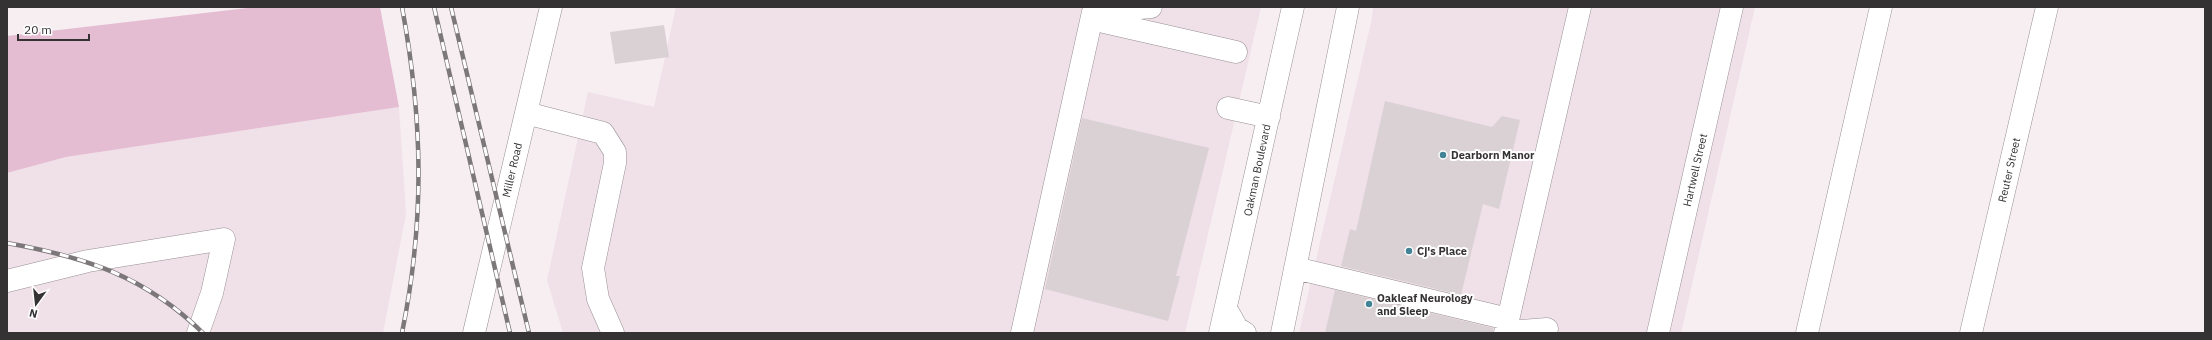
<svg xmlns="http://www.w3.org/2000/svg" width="2212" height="340" font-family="'IBM Plex Sans',sans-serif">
  <rect width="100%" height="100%" fill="#f7eef2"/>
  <!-- built -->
  <path fill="#f0e0e8" d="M 676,7 L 1261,7 L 1185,333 L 563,333 L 547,280 L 588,92 L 654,107 Z
    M 1373,7 L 1755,7 L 1681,333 L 1299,333 L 1372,18 Z
    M 399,107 L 406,214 L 383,333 L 7,333 L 7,173 L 66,157 Z"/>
  <!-- green -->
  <path fill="#e5bdd2" d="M 257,7 L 380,7 L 399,107 L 66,157 L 7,173 L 7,36 Z"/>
  <!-- building -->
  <path fill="#dad1d5" d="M 664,25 L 669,57 L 615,64 L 610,32 Z
    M 1385,101 L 1492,127 L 1502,116 L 1520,120 L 1499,209 L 1483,204 L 1461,295 L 1341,266 L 1350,229 L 1356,231 Z
    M 1082,118 L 1209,148 L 1176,276 L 1180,276 L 1168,321 L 1045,289 Z
    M 1335,290 L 1493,328 L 1493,333 L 1325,333 Z"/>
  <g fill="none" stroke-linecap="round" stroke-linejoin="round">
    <!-- minor casing -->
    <g stroke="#978f93" stroke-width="23">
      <path id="minor" d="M 1104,22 L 1236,52
        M 1228,108 L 1269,117
        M 526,113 L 603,133 L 615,152 L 615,163 L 593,268 L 598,299 L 613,333
        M 1295,268 L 1508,319
        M 7,281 L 88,261 L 224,239 L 212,293 L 198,333
        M 1227,310 L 1237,328 L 1245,333
        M 1506,332 L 1547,329
        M 474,333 L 551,7
        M 1022,333 L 1093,12 L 1151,7
        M 1220,333 L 1293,7
        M 1282,333 L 1348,7
        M 1505,333 L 1580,7
        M 1658,333 L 1732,7
        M 1807,333 L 1881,7
        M 1971,333 L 2047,7"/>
    </g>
    <!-- minor -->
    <use href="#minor" stroke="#fff" stroke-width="22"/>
    <!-- rail casing -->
    <g stroke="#7c7779" stroke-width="4.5">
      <path id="rail" d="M 402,7 C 423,120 425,220 402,333
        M 434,7 L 510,333
        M 451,7 L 529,333
        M 7,243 C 85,257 145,276 203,333"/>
    </g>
    <!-- rail -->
    <use href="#rail" stroke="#fefefe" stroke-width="3" stroke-dasharray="9" stroke-linecap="butt"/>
  </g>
  <!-- markers -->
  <g fill="#428496" stroke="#fefefe" stroke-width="1.5">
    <circle cx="1443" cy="155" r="4"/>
    <circle cx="1409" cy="251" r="4"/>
    <circle cx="1369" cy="304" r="4"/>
  </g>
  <g text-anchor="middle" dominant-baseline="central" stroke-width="4" stroke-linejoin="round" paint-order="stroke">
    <!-- poi labels -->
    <g font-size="11" font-weight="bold" fill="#353234" stroke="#fefefe" text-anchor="start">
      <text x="1451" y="155">Dearborn Manor</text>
      <text x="1417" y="251">Cj's Place</text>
      <text x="1377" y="298">Oakleaf Neurology<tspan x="1377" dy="13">and Sleep</tspan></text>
    </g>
    <!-- street labels -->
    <g font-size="11" fill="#353234" stroke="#fefefe">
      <text transform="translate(512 170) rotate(-77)">Miller Road</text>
      <text transform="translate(1257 170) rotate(-78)">Oakman Boulevard</text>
      <text transform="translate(1695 170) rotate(-77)">Hartwell Street</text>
      <text transform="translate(2009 170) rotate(-77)">Reuter Street</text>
    </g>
  </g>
  <!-- border -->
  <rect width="2212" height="340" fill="none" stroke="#353234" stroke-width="16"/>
  <!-- north arrow -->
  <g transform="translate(36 304) rotate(195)" stroke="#fefefe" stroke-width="3" paint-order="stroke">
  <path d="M0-3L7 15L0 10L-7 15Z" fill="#353234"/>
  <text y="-6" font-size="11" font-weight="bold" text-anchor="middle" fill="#353234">N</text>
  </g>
  <!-- scale -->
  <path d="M18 34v6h71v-6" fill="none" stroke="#353234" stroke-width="2"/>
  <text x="24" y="34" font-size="12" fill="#353234" stroke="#fefefe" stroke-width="3" paint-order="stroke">20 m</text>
</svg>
